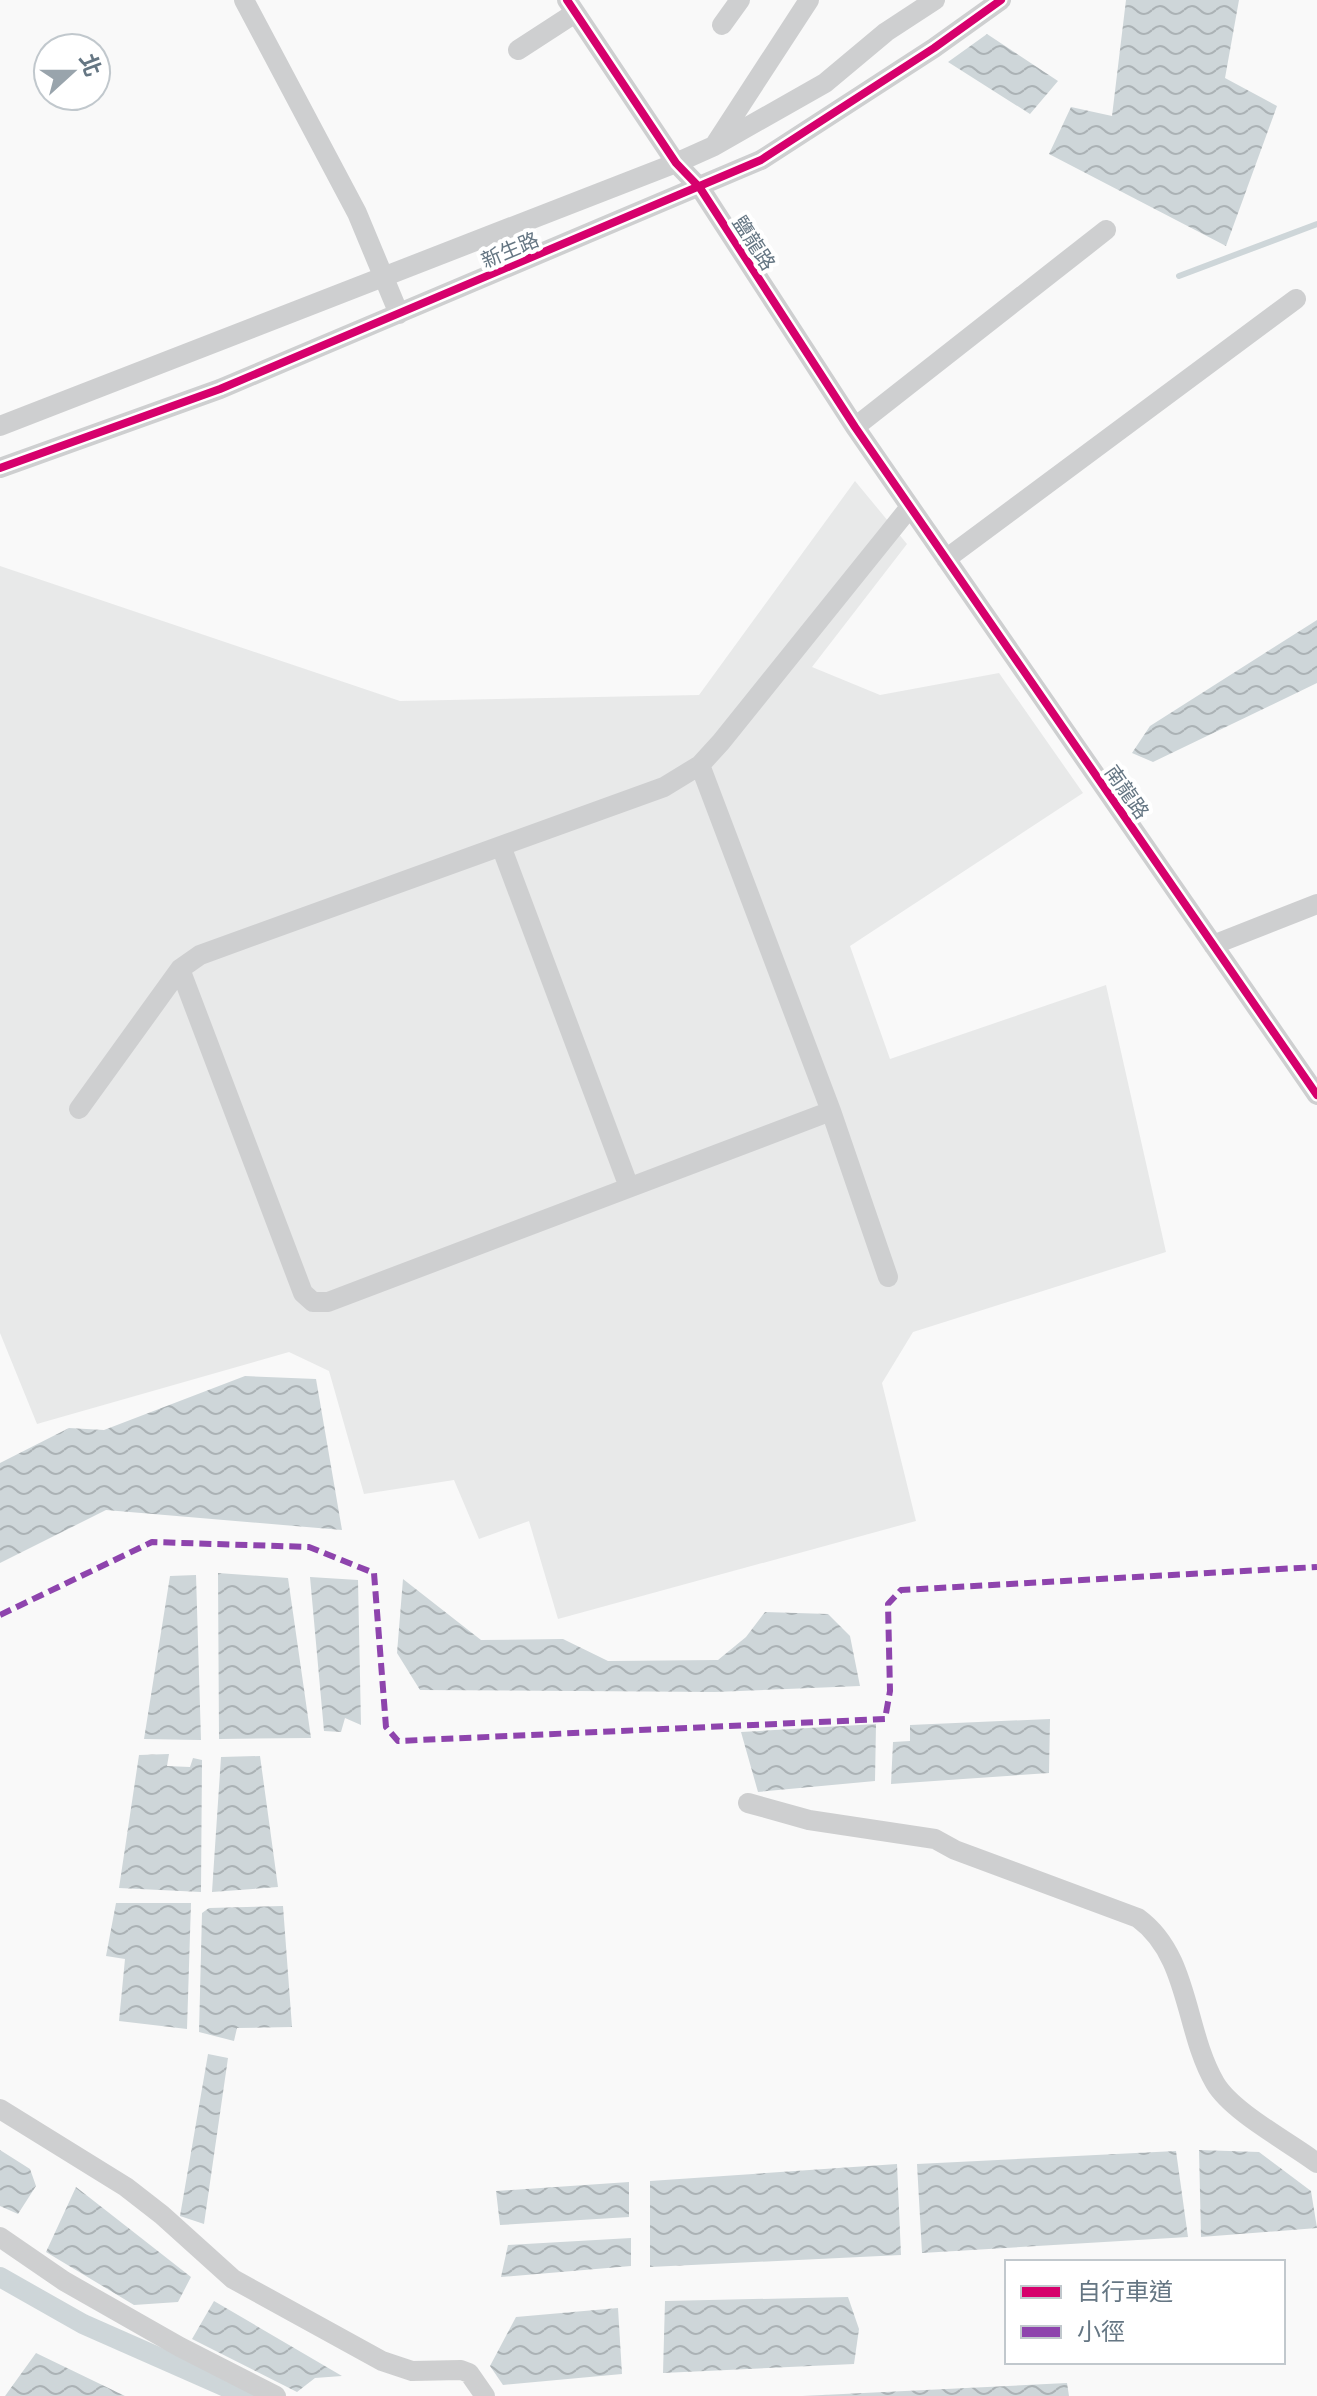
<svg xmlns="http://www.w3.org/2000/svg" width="1317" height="2396" font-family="'PT Sans Narrow','Noto Sans TC',sans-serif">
  <defs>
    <pattern id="water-waves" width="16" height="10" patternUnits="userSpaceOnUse" patternTransform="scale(2)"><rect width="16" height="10" fill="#ced6d9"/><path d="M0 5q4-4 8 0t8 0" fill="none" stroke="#abb2b5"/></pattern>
  </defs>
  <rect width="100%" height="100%" fill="#f9f9f9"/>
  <!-- built -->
  <path fill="#e8e9e9" d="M 855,481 L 907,544 L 812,667 L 880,695 L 999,673 L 1083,793 L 850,946 L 890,1059 L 1106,985 L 1166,1252 L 913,1332 L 882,1383 L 916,1521 L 558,1619 L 529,1521 L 479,1539 L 454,1480 L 364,1494 L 329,1371 L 289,1352 L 37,1424 L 0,1333 L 0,566 L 400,701 L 699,695 Z"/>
  <!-- water -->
  <path fill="url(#water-waves)" d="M 1126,0 L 1239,0 L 1225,78 L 1277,106 L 1226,246 L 1049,154 L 1071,107 L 1112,116 Z
    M 987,34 L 1058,81 L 1030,114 L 948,62 Z
    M 1317,620 L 1317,683 L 1153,762 L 1132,753 L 1150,726 Z
    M 245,1376 L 316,1379 L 342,1530 L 106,1510 L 0,1563 L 0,1463 L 69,1428 L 104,1430 Z
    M 218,1573 L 288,1578 L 311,1738 L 219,1739 Z
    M 196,1575 L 201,1740 L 144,1739 L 170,1576 Z
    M 310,1577 L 358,1580 L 361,1725 L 345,1718 L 341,1732 L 324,1731 Z
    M 403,1579 L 481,1640 L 563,1639 L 608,1661 L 718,1660 L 746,1637 L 765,1612 L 828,1614 L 850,1636 L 860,1686 L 715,1692 L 420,1690 L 397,1653 Z
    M 1050,1719 L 1049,1773 L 891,1784 L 893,1742 L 910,1741 L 910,1725 Z
    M 876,1724 L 875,1781 L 758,1792 L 741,1732 Z
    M 169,1754 L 167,1766 L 190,1767 L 193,1758 L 202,1760 L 201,1892 L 119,1888 L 139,1755 Z
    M 260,1756 L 278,1887 L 212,1892 L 221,1757 Z
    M 116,1903 L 191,1903 L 187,2029 L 119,2021 L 125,1959 L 106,1956 Z
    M 283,1906 L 292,2027 L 237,2028 L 234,2041 L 199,2032 L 202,1913 L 209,1908 Z
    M 208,2054 L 228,2058 L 204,2224 L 180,2216 Z
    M 0,2150 L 30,2169 L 36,2186 L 18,2214 L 0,2206 Z
    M 1199,2150 L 1259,2152 L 1311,2191 L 1317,2228 L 1201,2237 Z
    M 1176,2151 L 1188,2237 L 922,2253 L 917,2164 Z
    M 897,2164 L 901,2255 L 650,2267 L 650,2181 Z
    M 629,2182 L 629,2217 L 500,2225 L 496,2191 Z
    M 76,2187 L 191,2277 L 178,2302 L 134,2305 L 46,2252 Z
    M 631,2238 L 631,2266 L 501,2277 L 508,2245 Z
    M 848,2297 L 859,2329 L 854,2364 L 663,2373 L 665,2301 Z
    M 214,2301 L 342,2376 L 315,2378 L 297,2392 L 192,2339 Z
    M 618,2308 L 622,2374 L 503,2385 L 490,2366 L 516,2317 Z
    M 36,2353 L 125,2396 L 5,2396 Z
    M 1067,2383 L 1069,2396 L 802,2396 Z"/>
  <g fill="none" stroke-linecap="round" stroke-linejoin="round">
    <!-- stream -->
    <path stroke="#ced6d9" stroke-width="6" d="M 1179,276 L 1317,224"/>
    <!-- canal -->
    <path stroke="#ced6d9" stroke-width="20" d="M 0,2277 L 83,2324 L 246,2396"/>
    <!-- minor -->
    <path stroke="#cecfd0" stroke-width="20" d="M 244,0 L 357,213 L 399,314
      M 567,0 L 676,163 L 700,188 L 855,427 L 1317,1095
      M 722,25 L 740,0
      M 518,50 L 575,13
      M 716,143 L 809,0
      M 0,426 L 676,163 L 714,146 L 825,83 L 886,32 L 935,0
      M 855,427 L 1106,230
      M 0,468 L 220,389 L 761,160 L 934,48 L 1001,0
      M 946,559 L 1296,299
      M 700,765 L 831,1111 L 888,1277
      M 501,846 L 629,1187
      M 1213,945 L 1317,904
      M 180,969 L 303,1293 L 313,1302 L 328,1302 L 831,1111
      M 79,1109 L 180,969 L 200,955 L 664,787 L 700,765 L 721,742 L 910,507
      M 748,1803 L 809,1820 L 935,1839 L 955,1850 L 1138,1918 C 1190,1956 1184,2030 1215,2083 C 1232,2112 1289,2142 1317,2163
      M 0,2109 L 126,2187 L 162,2215 L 233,2279 L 382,2361 L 412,2371 L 461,2370 L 469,2373 L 485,2396
      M 0,2237 L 64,2281 L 180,2347 L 276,2396"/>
    <!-- quiet -->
    <path stroke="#8e44ad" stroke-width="6" stroke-dasharray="12 6" stroke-linecap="butt" d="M 0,1615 L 152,1542 L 309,1547 L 374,1573 L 386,1727 L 398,1741 L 885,1719 L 890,1691 L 888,1604 L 901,1590 L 1317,1567"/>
    <!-- cycleway casing -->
    <g stroke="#fff" stroke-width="13">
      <path id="cycleway" d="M 567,0 L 676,163 L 700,188 L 855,427 L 1317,1095
        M 0,468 L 220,389 L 761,160 L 934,48 L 1001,0"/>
    </g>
    <!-- cycleway -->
    <use href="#cycleway" stroke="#d6006c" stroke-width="8"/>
  </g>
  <g text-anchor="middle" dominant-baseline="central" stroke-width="8" stroke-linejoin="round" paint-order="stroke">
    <!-- street labels -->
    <g font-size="20" fill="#657683" stroke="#fff">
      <text transform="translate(754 243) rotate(57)">鹽龍路</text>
      <text transform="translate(510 250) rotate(-23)">新生路</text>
      <text transform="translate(1127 792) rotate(55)">南龍路</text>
    </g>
  </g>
  <!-- legend -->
  <rect x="1005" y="2260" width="280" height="104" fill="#ffffff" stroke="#c1c8cd" stroke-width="2"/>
  <rect x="1021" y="2286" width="40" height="12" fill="#d6006c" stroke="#c1c8cd" stroke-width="2"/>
  <text x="1077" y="2300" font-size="24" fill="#657683">自行車道</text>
  <rect x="1021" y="2326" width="40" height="12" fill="#8e44ad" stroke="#c1c8cd" stroke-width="2"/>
  <text x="1077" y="2340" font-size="24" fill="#657683">小徑</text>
  <!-- north arrow -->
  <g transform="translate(72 72) rotate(69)"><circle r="38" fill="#ffffff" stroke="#c1c8cd" stroke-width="2"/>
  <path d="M0-6L14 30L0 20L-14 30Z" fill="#99a4ac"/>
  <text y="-12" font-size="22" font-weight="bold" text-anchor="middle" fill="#657683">北</text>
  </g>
</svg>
